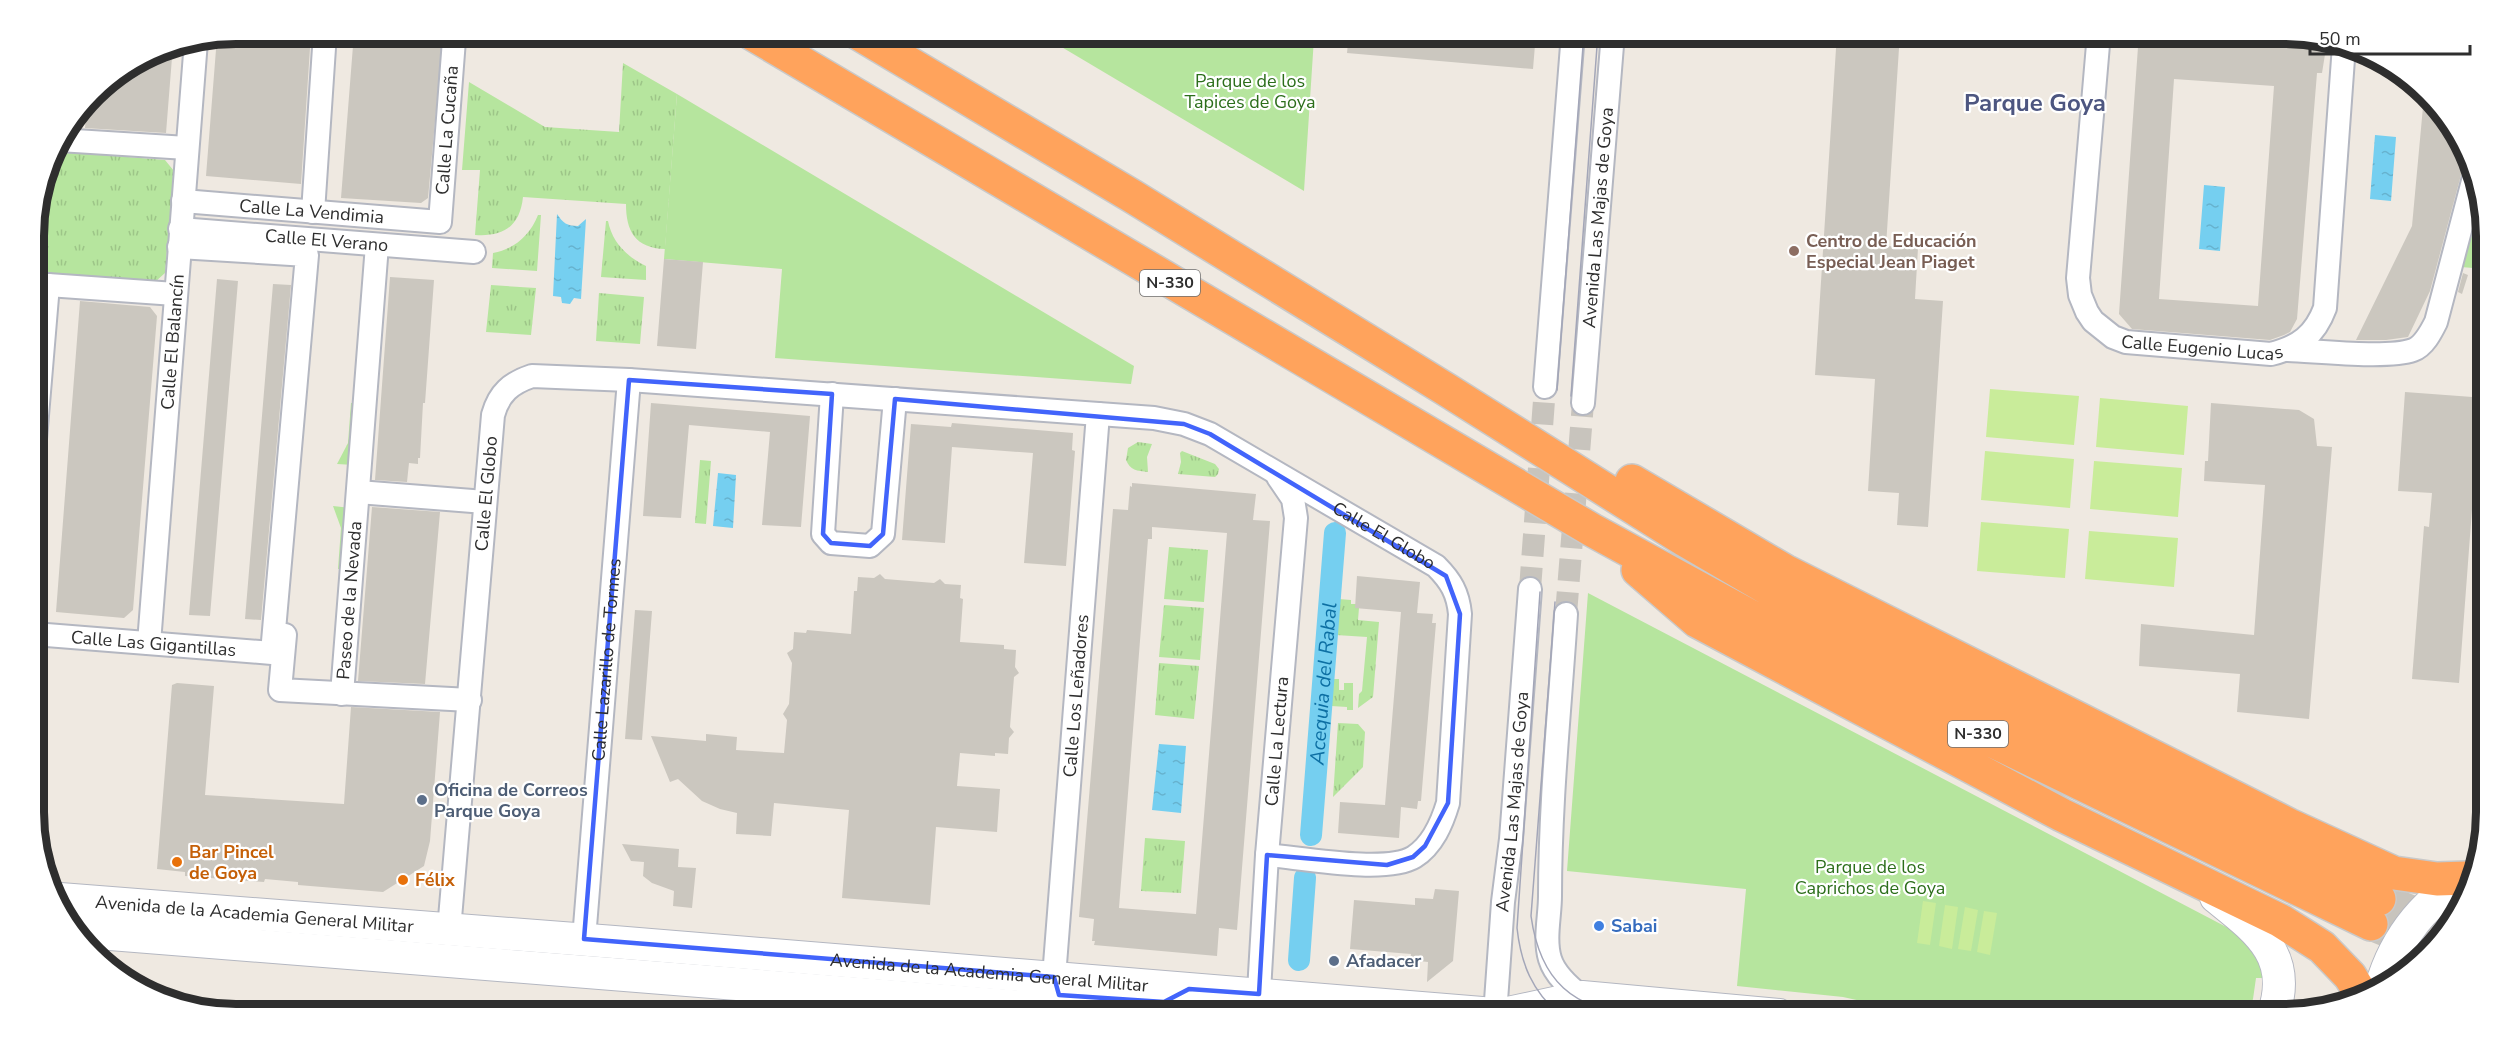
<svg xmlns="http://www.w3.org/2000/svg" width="2520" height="1048" font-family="'Nunito Sans',sans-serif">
  <defs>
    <pattern id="grass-tufts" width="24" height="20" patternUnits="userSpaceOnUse" patternTransform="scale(1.5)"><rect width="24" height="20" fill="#b6e59e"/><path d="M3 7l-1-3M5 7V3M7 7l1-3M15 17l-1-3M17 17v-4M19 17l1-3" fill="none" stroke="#9dc588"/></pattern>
    <pattern id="water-ripples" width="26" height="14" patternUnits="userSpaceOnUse" patternTransform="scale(1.5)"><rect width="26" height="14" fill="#75cff0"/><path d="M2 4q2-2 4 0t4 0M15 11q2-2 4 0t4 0" fill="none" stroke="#66b2ce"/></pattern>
  </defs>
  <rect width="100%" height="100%" fill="#efe9e1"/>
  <!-- grass -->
  <path fill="url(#grass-tufts)" d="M 623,63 L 677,94 L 665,249 C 635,248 626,231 626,204 L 523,197 C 520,226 504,237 475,235 L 480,170 L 462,170 L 469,82 L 545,127 L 619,132 Z
    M 53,151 L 165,160 L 174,171 L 165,273 L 155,282 L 34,272 L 33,222 Z
    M 538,215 L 541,215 L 537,271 L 492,268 L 493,253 C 515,249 530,235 538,215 Z
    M 606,221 L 608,221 C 612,242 627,257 646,266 L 646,280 L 601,277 Z
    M 491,285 L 536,288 L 531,335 L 486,332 Z
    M 599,293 L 644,297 L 640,344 L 596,341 Z
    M 351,403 L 359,403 L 354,465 L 337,464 L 348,443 Z
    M 1138,442 L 1152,444 L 1147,457 L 1148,472 C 1137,471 1130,470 1126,460 L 1128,448 Z
    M 1182,451 L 1215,464 L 1219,469 L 1218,474 L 1215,477 L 1178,474 L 1181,462 L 1180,453 Z
    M 700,460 L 711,461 L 706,524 L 695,523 Z
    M 333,506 L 351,508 L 346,569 L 338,569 L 341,528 Z
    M 1169,547 L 1208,550 L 1204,602 L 1164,599 Z
    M 1339,599 L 1351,600 L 1351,604 L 1356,604 L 1359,608 L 1358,620 L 1379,622 L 1373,697 L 1358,708 L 1359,694 L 1362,691 L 1367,637 L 1336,635 Z
    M 1164,605 L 1204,608 L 1200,660 L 1159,657 Z
    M 1159,663 L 1199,666 L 1194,719 L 1155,715 Z
    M 1333,679 L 1339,679 L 1339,690 L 1344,690 L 1344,683 L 1353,683 L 1353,710 L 1347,710 L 1347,707 L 1331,706 Z
    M 1338,723 L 1358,724 L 1365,732 L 1363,767 L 1333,797 Z
    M 1145,838 L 1185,841 L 1181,893 L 1141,891 Z
    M 2464,900 L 2407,973 L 2405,975 L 2408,966 L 2447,911 Z"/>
  <!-- park -->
  <path fill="#b6e59e" d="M 1038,33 L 1345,33 L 1345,36 L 1314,38 L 1304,191 Z
    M 677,94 L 1134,366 L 1131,384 L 775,358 L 782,269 L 664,259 Z
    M 2473,181 L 2485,210 L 2485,269 L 2461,267 Z
    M 1588,593 L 2234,931 L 2254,948 L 2264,978 L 2256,978 L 2253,999 L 2246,1015 L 1924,1015 L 1843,997 L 1737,986 L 1746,889 L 1567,871 Z"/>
  <!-- pitch -->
  <path fill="#c9ec9a" d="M 1990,389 L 2079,396 L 2074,445 L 1986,437 Z
    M 2100,398 L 2188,406 L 2184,455 L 2096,447 Z
    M 1985,451 L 2074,459 L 2070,508 L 1981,500 Z
    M 2094,461 L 2182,468 L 2178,517 L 2090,509 Z
    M 1981,522 L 2069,529 L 2065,578 L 1977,571 Z
    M 2089,531 L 2178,538 L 2174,587 L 2085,579 Z
    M 1923,901 L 1936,903 L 1930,945 L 1917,943 Z
    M 1945,905 L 1958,907 L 1952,949 L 1939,946 Z
    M 1965,907 L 1978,910 L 1971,951 L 1958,949 Z
    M 1984,911 L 1997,913 L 1990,955 L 1977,952 Z"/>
  <!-- water -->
  <path fill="url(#water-ripples)" d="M 2375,135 L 2396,137 L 2391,201 L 2370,199 Z
    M 2204,185 L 2225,187 L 2220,251 L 2199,249 Z
    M 557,214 C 563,223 567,226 578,226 L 586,219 L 581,299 L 574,298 L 570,304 L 562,303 L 561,297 L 553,296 Z
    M 718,473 L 736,475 L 733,528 L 713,526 Z
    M 1159,744 L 1186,746 L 1181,813 L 1152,810 Z"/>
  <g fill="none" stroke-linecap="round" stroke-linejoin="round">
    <!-- canal -->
    <g stroke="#75cff0" stroke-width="22">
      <path id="s1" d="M 1311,835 L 1335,533"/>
      <path d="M 1299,960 L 1305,878"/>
    </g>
  </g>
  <!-- building -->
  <path fill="#cbc7bf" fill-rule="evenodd" d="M 236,33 L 311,33 L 301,184 L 206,176 L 217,37 Z
    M 354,33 L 443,33 L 428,198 L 421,203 L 341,198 Z
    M 1349,33 L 1536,33 L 1533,69 L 1347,53 Z
    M 1837,33 L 1900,33 L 1886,246 L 1918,248 L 1915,299 L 1943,301 L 1928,527 L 1897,525 L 1899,493 L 1868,491 L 1875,379 L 1815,375 Z
    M 2139,33 L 2284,33 L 2327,42 L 2322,73 L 2317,73 L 2297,319 L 2290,332 L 2284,335 L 2270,340 L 2132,329 L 2119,314 ZM 2174,79 L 2274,86 L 2258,306 L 2159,299 Z
    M 173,45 L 166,133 L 85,128 L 87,102 L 102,84 L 158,48 Z
    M 2424,96 L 2445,113 L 2465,160 L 2430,291 L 2408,337 L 2386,340 L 2356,340 L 2412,226 Z
    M 664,259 L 703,262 L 696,349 L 657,346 Z
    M 2463,273 L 2468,275 L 2462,294 L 2458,292 Z
    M 390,277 L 434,280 L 425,403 L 423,403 L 420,458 L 418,458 L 418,464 L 409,463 L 407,482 L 375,480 Z
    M 217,279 L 238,281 L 210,616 L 189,615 Z
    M 273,284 L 291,285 L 261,620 L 245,619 Z
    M 80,301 L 150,307 L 157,316 L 133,610 L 124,618 L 56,612 Z
    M 2405,392 L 2486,398 L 2486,497 L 2473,496 L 2459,683 L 2412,679 L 2424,526 L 2429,527 L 2432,493 L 2398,491 Z
    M 651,403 L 810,416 L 801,527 L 762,525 L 770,432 L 689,425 L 681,518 L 643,516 Z
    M 2211,403 L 2299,410 L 2314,419 L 2317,446 L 2332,447 L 2309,719 L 2237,712 L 2240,674 L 2139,666 L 2141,624 L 2254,635 L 2265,485 L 2204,481 L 2205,461 L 2208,461 Z
    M 952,423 L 1073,433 L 1072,450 L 1075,451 L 1066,566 L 1024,563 L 1033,453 L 952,447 L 945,543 L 902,540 L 911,424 L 951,427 Z
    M 1132,483 L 1256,494 L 1253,520 L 1270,521 L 1237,930 L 1219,928 L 1217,956 L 1094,945 L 1095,941 L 1092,941 L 1094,919 L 1079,917 L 1113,509 L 1128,510 L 1130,486 L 1132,487 ZM 1152,527 L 1227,533 L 1196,914 L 1119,908 L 1148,539 L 1152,539 Z
    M 372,507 L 440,512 L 425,684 L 358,681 Z
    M 880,574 L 885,579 L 934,583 L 940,579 L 945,584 L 961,585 L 960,598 L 963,599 L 960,642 L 1004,645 L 1004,649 L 1016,650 L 1015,667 L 1019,673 L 1014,677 L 1010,727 L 1014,732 L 1009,738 L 1008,754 L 995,753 L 995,756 L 960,753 L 957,786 L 1000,789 L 997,832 L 936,827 L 930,905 L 842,898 L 849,810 L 774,803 L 771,836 L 736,834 L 737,813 L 720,809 L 702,801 L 678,779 L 670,782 L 651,736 L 706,741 L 706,734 L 737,737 L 736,750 L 784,753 L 787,720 L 783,714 L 789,704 L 792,663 L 787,653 L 793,649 L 794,632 L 806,633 L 807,630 L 851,634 L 854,591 L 857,591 L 858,577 L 874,578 Z
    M 1357,576 L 1420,582 L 1417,613 L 1433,614 L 1432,623 L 1436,623 L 1421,801 L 1418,801 L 1417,809 L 1401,807 L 1399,838 L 1338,833 L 1340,802 L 1385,805 L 1401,612 L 1355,608 Z
    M 635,610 L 652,611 L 642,740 L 625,739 Z
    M 177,683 L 214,686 L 205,795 L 344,804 L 351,707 L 440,712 L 430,841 L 424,866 L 383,892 L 298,885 L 298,882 L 265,879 L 264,882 L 185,876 L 185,872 L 157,869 L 172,685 Z
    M 622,844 L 679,849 L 678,867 L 696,868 L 692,908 L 673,906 L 674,891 L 652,883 L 643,876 L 644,862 L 631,861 Z
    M 1435,889 L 1459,891 L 1453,961 L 1427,982 L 1428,962 L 1410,960 L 1411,954 L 1350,949 L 1354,900 L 1415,905 L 1415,898 L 1433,899 Z"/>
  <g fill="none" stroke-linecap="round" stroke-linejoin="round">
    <!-- street-tunnel -->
    <path stroke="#c8c4bd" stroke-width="22" stroke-dasharray="22 11" stroke-linecap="butt" d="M 1530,589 L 1545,387
      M 1566,614 L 1583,403"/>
    <!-- highway-tunnel -->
    <path stroke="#c8c4bd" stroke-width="33" stroke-dasharray="33 16" stroke-linecap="butt" d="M 2379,899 L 2445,925
      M 2371,924 L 2427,947"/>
    <!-- street casing -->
    <g stroke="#b4b7c1" stroke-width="26">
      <g id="street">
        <path id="s2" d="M 2099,33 L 2078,278 L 2080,295 L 2087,312 L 2093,321 L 2113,337 L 2126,342 L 2271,354 C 2299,347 2315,335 2325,308 L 2344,45"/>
        <path d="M 59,140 L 187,148"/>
        <path id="s3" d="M 183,201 L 440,222 L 454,40"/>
        <path d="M 313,212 L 325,33"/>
        <path id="s4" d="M 180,229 L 474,252"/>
        <path d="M 34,284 L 175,294"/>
        <path d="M 2288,350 C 2317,351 2388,359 2413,350 C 2424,346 2431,332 2436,322 L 2473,181"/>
        <path d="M 1545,387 L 1573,33"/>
        <path d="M 832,394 L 823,534 L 831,543 L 870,546 L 883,534 L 895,399"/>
        <path id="s5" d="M 1583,403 L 1613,33"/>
        <path d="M 34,451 L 48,285"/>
        <path d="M 358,492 L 485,502"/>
        <path d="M 1566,614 C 1560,708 1550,802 1550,896 C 1550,916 1544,939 1550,959 C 1555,975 1569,987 1582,997"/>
        <path id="s6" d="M 34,634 L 272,653 L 307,255 L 179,247"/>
        <path d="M 285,635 L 280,690 L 470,700"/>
        <path id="s7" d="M 149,643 L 196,41"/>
        <path id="s8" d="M 342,694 L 377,245"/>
        <path id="s9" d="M 449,930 L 493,415 C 499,393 511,383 532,376 L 629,380 L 1154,418 L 1184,424 L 1210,434 L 1436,566 C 1451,581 1458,593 1460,614 L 1448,803 C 1442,823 1433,845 1414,857 C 1386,874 1302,858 1267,855"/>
        <path id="s10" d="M 584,939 L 629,380"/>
        <path id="s11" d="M 1054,977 L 1098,414"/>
        <path id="s12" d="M 1272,1015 L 1259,994 L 1260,974 L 1267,855 L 1296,518 L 1293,499 L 1278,477"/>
        <path id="s13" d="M 1495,1015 L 1503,902 L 1511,839 L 1530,589"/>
      </g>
    </g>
    <!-- secondary casing -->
    <g stroke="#b4b7c1" stroke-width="34">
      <g id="secondary">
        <path d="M 2216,897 C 2257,930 2294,956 2273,1015"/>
        <path id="s14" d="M 60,899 L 614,942 L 1494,1014 L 1508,1013 L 1582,997 L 1779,1015"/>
        <path d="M 73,931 L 1125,1015"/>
        <path d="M 2381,987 C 2395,938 2427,896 2475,875"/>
      </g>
    </g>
    <!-- highway casing -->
    <g stroke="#c9c9c9" stroke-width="36">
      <path id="highway" d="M 751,33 L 1592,530 L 1869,681 L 2371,924
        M 858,33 L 1132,196 L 1447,390 L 1685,540 L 1894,662 L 2179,804 L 2379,899
        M 1632,481 L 1785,571 L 2289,825 L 2394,873 L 2437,879 L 2467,878
        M 1638,570 L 1697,621 L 2062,815 L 2281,921 L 2322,947 L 2350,976 L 2363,997"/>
    </g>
    <!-- street -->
    <use href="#street" stroke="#fff" stroke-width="22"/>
    <!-- secondary -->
    <use href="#secondary" stroke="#fff" stroke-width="32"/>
    <!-- highway -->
    <use href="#highway" stroke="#ffa35c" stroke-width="33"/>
    <!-- tram -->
    <path stroke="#a3a6b8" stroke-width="1.5" d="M 1557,390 L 1584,33
      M 1571,396 L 1598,33
      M 1540,592 L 1517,928 C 1521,964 1532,991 1560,1015
      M 1555,602 L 1531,916 C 1540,981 1573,1010 1638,1015"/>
  </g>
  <!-- marked area -->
  <path fill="none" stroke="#4264fb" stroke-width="4.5" stroke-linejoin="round" d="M 629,380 L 832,394 L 823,534 L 831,543 L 870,546 L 883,534 L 895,399 L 1184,424 L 1210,434 L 1446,576 L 1460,614 L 1448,803 L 1425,846 L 1413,857 L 1387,865 L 1267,855 L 1259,994 L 1189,989 L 1164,1002 L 1059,995 L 1054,977 L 584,939 Z"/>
  <!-- markers -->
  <circle fill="#8d6e63" stroke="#fff" stroke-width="2" cx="1794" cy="251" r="6"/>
  <g fill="#5c6f8a" stroke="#fff" stroke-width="2">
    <circle cx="422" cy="800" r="6"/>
    <circle cx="1334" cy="961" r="6"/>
  </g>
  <g fill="#e8710a" stroke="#fff" stroke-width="2">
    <circle cx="177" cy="862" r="6"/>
    <circle cx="403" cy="880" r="6"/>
  </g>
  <circle fill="#3f7fe0" stroke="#fff" stroke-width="2" cx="1599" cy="926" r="6"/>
  <g text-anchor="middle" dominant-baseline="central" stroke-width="4.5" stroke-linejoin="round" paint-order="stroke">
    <!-- shield labels -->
    <g fill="#fff" stroke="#6d6d6d" stroke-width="1.5">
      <rect x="1140" y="270" width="60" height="26" rx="4.5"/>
      <rect x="1948" y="721" width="60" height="26" rx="4.5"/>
    </g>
    <g font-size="16" font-weight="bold" fill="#2e2e2e">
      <text x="1170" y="283">N-330</text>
      <text x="1978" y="734">N-330</text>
    </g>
    <!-- park labels -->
    <g font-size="18" fill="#2c6e1b" stroke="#fff">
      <text x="1250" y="81">Parque de los<tspan x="1250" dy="21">Tapices de Goya</tspan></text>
      <text x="1870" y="867">Parque de los<tspan x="1870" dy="21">Caprichos de Goya</tspan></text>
    </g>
    <!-- street labels -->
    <g font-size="18" fill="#2e2e2e" stroke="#fff">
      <text stroke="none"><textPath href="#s3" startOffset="350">Calle La Cucaña</textPath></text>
      <text stroke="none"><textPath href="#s3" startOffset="129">Calle La Vendimia</textPath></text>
      <text stroke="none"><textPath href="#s5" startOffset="186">Avenida Las Majas de Goya</textPath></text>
      <text stroke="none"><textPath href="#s4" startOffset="147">Calle El Verano</textPath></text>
      <text stroke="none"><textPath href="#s7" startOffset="302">Calle El Balancín</textPath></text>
      <text stroke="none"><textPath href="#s2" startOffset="408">Calle Eugenio Lucas</textPath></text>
      <text stroke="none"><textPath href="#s9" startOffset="438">Calle El Globo</textPath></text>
      <text stroke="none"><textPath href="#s9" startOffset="1458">Calle El Globo</textPath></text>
      <text stroke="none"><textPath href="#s8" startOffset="94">Paseo de la Nevada</textPath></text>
      <text stroke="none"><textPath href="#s6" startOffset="120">Calle Las Gigantillas</textPath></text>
      <text stroke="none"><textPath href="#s10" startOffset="280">Calle Lazarillo de Tormes</textPath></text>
      <text stroke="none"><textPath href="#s11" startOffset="282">Calle Los Leñadores</textPath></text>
      <text stroke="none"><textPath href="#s12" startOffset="278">Calle La Lectura</textPath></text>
      <text stroke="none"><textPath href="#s13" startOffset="214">Avenida Las Majas de Goya</textPath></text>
      <text stroke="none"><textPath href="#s14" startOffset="195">Avenida de la Academia General Militar</textPath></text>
      <text stroke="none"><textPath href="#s14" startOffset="932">Avenida de la Academia General Militar</textPath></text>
    </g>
    <!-- education labels -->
    <g font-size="18" font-weight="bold" fill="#785e54" stroke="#fff" text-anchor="start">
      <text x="1806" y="241">Centro de Educación<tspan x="1806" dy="21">Especial Jean Piaget</tspan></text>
    </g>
    <!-- service labels -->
    <g font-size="18" font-weight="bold" fill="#4e5e75" stroke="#fff" text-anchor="start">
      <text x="434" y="790">Oficina de Correos<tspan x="434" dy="21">Parque Goya</tspan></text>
      <text x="1346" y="961">Afadacer</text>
    </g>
    <!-- food labels -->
    <g font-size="18" font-weight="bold" fill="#c56008" stroke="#fff" text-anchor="start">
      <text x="189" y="852">Bar Pincel<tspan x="189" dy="21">de Goya</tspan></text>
      <text x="415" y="880">Félix</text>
    </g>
    <!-- shop labels -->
    <g font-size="18" font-weight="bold" fill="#366cbe" stroke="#fff" text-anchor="start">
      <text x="1611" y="926">Sabai</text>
    </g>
    <!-- water labels -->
    <g font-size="20" font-style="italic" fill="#0d6fa3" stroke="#fff">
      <text stroke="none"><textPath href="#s1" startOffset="152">Acequia del Rabal</textPath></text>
    </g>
    <!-- district labels -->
    <g font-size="24" font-weight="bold" fill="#4d5680" stroke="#fff">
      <text x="2035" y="103">Parque Goya</text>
    </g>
  </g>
  <!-- crop -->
  <path d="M0 0H2520V1048H0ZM236 44H2284A192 192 0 0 1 2476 236V812A192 192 0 0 1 2284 1004H236A192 192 0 0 1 44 812V236A192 192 0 0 1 236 44Z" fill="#fff" fill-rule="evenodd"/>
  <path fill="none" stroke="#2e2e2e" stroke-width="8" d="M236 44H2284A192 192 0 0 1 2476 236V812A192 192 0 0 1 2284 1004H236A192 192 0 0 1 44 812V236A192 192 0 0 1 236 44Z"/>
  <!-- scale -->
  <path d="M2310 45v9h160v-9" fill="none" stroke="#2e2e2e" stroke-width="3"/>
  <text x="2319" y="45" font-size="18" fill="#2e2e2e" stroke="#ffffff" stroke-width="4.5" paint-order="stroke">50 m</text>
</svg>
